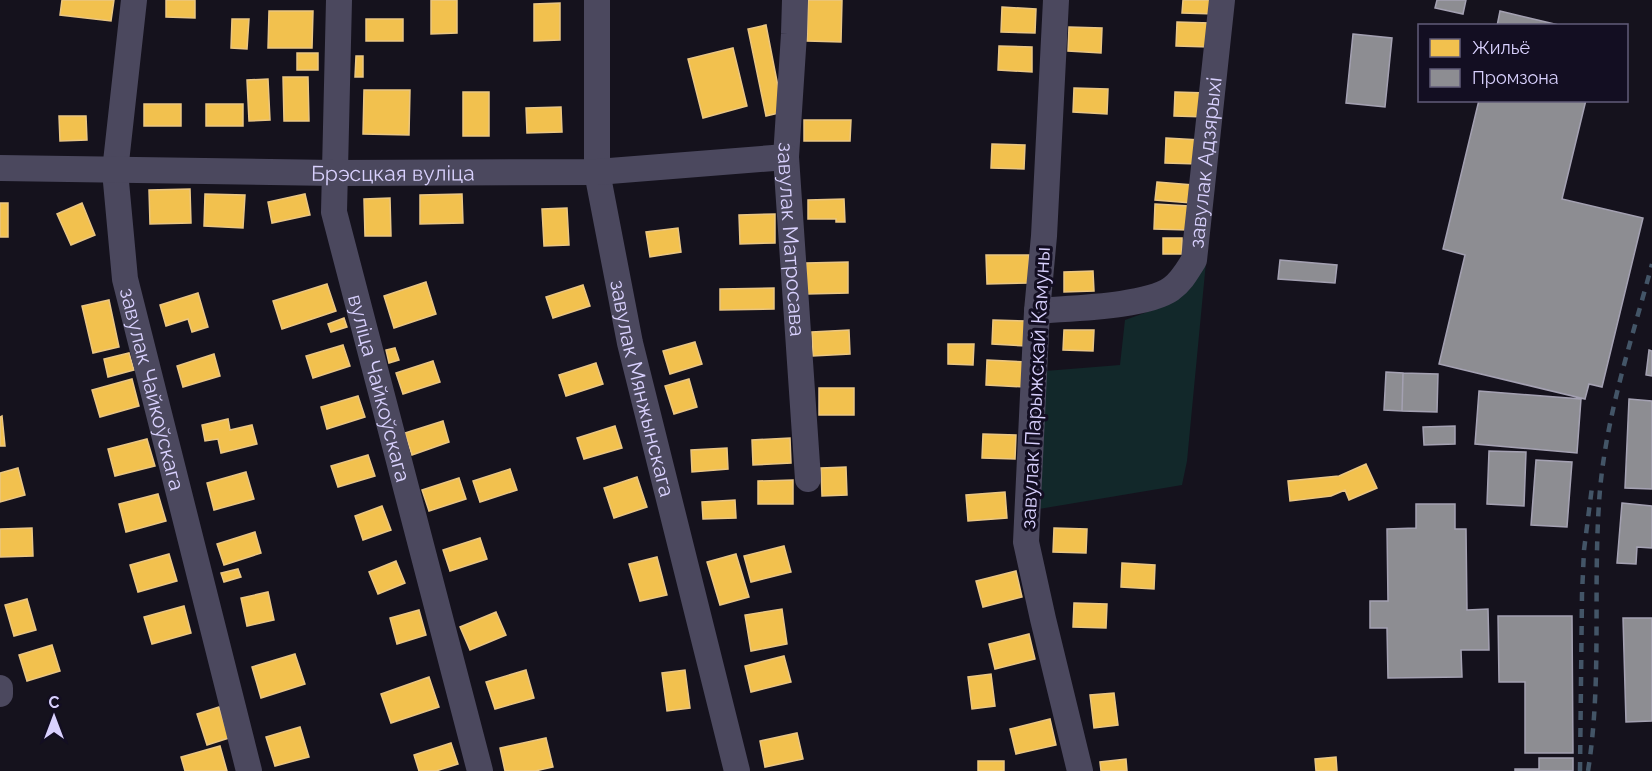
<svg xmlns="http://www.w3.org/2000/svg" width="1652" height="771" font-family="Raleway,sans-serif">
  <rect width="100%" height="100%" fill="#15121d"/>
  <!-- green -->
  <path fill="#12282a" d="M 1206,262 L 1187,461 L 1182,485 L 1039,509 L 1045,371 L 1120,365 L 1125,320 L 1161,307 Z"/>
  <!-- homes -->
  <path fill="#f2c14e" stroke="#eac683" stroke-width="1.5" d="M 62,0 L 114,0 L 111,21 L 60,15 Z
    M 166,0 L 195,0 L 195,18 L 166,17 Z
    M 431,0 L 457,0 L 457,33 L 431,34 Z
    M 808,0 L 842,0 L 841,42 L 807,41 Z
    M 1183,0 L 1216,0 L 1215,14 L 1182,13 Z
    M 560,3 L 560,40 L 534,41 L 534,4 Z
    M 1002,7 L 1036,9 L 1035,33 L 1001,32 Z
    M 269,11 L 313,11 L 312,48 L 268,48 Z
    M 232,19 L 249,19 L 247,49 L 231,48 Z
    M 366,19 L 403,19 L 403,41 L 366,41 Z
    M 1177,22 L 1210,23 L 1209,47 L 1176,46 Z
    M 766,25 L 783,112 L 766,116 L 748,29 Z
    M 1069,27 L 1102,28 L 1101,53 L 1068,51 Z
    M 999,46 L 1032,47 L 1032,72 L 998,70 Z
    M 733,48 L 747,106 L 703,118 L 688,59 Z
    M 297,53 L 318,53 L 318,70 L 297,70 Z
    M 356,56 L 363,56 L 363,77 L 355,77 Z
    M 283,77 L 308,77 L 309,121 L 284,121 Z
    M 268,79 L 270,120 L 249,121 L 247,80 Z
    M 1074,88 L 1108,89 L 1107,114 L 1073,112 Z
    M 364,90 L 410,90 L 409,135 L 363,134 Z
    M 463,92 L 489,92 L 489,136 L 463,136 Z
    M 1175,92 L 1208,93 L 1207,117 L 1174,116 Z
    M 144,104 L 181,104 L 181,126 L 144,126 Z
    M 206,104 L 243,104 L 243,126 L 206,126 Z
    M 561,107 L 562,132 L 527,133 L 526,108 Z
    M 59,116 L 86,116 L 87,140 L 60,141 Z
    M 804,120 L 851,120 L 850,141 L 804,141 Z
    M 1166,138 L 1200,140 L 1198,164 L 1165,163 Z
    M 992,144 L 1025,145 L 1024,169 L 991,168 Z
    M 1157,182 L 1193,185 L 1191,203 L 1155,200 Z
    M 190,189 L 191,223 L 150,224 L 149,190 Z
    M 205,194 L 245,195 L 243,228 L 204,226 Z
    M 305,194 L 310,215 L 272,223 L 268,202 Z
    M 462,194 L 463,223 L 420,224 L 420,195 Z
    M 390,198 L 391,236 L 365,236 L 364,199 Z
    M 844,199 L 845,222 L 836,222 L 836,219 L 808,219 L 808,200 Z
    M 0,203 L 8,203 L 8,237 L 0,237 Z
    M 82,203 L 95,235 L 71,245 L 57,214 Z
    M 1155,204 L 1189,206 L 1188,230 L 1154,229 Z
    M 567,208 L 569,245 L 544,246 L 542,209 Z
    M 775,214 L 775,243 L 740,244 L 739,215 Z
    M 678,228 L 681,252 L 650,257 L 646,232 Z
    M 1163,238 L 1182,238 L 1182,254 L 1163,254 Z
    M 986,255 L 1029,255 L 1029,283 L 987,284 Z
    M 848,262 L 848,293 L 807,294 L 806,263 Z
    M 1093,271 L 1094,291 L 1064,292 L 1064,272 Z
    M 426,282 L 436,314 L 394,328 L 384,296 Z
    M 327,284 L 336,311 L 282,329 L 273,301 Z
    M 583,285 L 590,306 L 553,318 L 546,297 Z
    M 774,288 L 774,309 L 720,310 L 720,289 Z
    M 198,293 L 208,327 L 192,332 L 188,319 L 166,326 L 160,305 Z
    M 109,300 L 119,347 L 93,353 L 82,306 Z
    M 344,318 L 347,327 L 331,332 L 328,324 Z
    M 993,320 L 1027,321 L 1026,346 L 992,344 Z
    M 849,330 L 850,354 L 813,356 L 812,332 Z
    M 1064,330 L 1094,330 L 1093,351 L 1063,350 Z
    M 695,342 L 702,364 L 670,374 L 663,351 Z
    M 948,344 L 974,344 L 973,365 L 948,364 Z
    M 343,345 L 350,366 L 313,378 L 306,356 Z
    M 395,348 L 399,360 L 389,363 L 386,350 Z
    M 129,353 L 134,370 L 108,377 L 104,359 Z
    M 214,354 L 220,376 L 183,387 L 177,366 Z
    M 987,360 L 1026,362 L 1025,387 L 986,385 Z
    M 433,361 L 440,382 L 403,394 L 396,373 Z
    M 596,363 L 603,384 L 566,396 L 559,375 Z
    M 132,379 L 139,406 L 100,417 L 92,390 Z
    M 689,379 L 697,407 L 674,414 L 665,386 Z
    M 819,388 L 854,388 L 854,415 L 819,415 Z
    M 358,396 L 365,417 L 327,429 L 321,407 Z
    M 2,416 L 5,446 L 0,446 L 0,417 Z
    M 228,419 L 230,430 L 252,425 L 257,444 L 221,453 L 218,439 L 205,441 L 202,425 Z
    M 443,421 L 449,442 L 412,455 L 405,433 Z
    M 615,426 L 622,448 L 584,459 L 577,438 Z
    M 983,434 L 1016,435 L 1015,459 L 982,458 Z
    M 790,438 L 791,463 L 753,465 L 752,440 Z
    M 147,439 L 155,466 L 115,476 L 108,449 Z
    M 727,448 L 728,469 L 692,472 L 691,450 Z
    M 368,455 L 375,476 L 338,487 L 331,466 Z
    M 1366,464 L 1377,488 L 1349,500 L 1345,490 L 1331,496 L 1290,501 L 1288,481 L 1339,476 Z
    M 846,467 L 847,495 L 822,496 L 821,468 Z
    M 18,468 L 25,495 L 0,502 L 0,473 Z
    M 510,469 L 517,490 L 480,502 L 473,481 Z
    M 246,472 L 254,499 L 214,510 L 207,483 Z
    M 637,477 L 647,507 L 614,518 L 604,488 Z
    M 459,478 L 466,499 L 429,511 L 422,490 Z
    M 793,480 L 793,504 L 758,504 L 758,481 Z
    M 1005,492 L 1007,518 L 968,521 L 966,495 Z
    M 158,494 L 166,521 L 126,532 L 119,504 Z
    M 735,500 L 736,518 L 703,519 L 702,502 Z
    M 382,506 L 391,530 L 363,540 L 355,516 Z
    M 32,528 L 33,556 L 0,557 L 0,529 Z
    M 1054,528 L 1087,529 L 1086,553 L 1053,552 Z
    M 255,532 L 261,553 L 224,565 L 217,544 Z
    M 480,538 L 487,559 L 450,571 L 443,550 Z
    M 784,546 L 791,572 L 751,582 L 744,556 Z
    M 169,554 L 177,581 L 138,592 L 130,565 Z
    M 736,554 L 749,597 L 720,605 L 707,562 Z
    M 657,557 L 667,595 L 640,601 L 629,564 Z
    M 396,561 L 405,583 L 378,594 L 369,572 Z
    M 1122,563 L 1155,565 L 1154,589 L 1121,587 Z
    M 238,569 L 241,577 L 224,582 L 221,573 Z
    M 1016,571 L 1022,597 L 983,607 L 976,581 Z
    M 268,592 L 274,620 L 247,626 L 241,598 Z
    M 27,599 L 36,630 L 14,636 L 5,605 Z
    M 1074,603 L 1107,604 L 1106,628 L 1073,627 Z
    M 184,606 L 191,633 L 152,644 L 144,617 Z
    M 782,609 L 787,644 L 751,651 L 745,615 Z
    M 419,610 L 426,635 L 397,644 L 390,618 Z
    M 496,612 L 506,635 L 470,650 L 460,627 Z
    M 1029,634 L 1035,659 L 995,669 L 989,644 Z
    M 52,645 L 60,671 L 27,681 L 19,655 Z
    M 295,654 L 305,684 L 261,698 L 252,667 Z
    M 784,656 L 791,682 L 751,692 L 745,666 Z
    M 526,670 L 534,698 L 495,709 L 486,682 Z
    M 685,670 L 690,708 L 667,711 L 662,673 Z
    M 991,674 L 995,706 L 972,709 L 968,677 Z
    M 429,677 L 439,707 L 391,723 L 381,694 Z
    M 1114,693 L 1118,725 L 1094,728 L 1090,695 Z
    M 219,707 L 229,738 L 207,745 L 197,714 Z
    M 1050,719 L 1056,745 L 1016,754 L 1010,729 Z
    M 300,727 L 309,757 L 275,766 L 266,737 Z
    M 797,733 L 803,759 L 765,767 L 760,741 Z
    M 546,738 L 553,767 L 535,771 L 505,771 L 500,748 Z
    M 451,743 L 458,764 L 436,771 L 419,771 L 414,755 Z
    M 220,746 L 227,771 L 185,771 L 181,757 Z
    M 1336,757 L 1337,771 L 1316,771 L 1315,759 Z
    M 1126,759 L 1127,771 L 1101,771 L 1100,762 Z
    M 978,761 L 1004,761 L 1004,771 L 978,771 Z"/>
  <!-- industry -->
  <path fill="#8d8d92" stroke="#a4a1b2" stroke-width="1.5" d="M 1437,0 L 1466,0 L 1463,14 L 1435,8 Z
    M 1500,11 L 1563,26 L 1497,26 Z
    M 1353,34 L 1392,38 L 1385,107 L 1346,103 Z
    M 1479,100 L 1586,100 L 1562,199 L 1643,218 L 1602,387 L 1589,384 L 1585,399 L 1439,364 L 1465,255 L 1443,249 Z
    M 1280,260 L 1337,265 L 1335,283 L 1278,279 Z
    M 1649,350 L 1652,351 L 1652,376 L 1646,375 Z
    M 1386,372 L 1403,373 L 1402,411 L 1384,410 Z
    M 1403,373 L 1438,374 L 1437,412 L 1402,411 Z
    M 1479,391 L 1581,399 L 1577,453 L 1475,444 Z
    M 1629,399 L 1652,401 L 1652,489 L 1625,488 Z
    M 1455,426 L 1455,444 L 1424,445 L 1423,427 Z
    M 1489,451 L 1526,452 L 1524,506 L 1487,504 Z
    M 1536,460 L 1572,462 L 1567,527 L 1531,525 Z
    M 1622,503 L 1652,506 L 1652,548 L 1637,547 L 1636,564 L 1617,563 Z
    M 1416,504 L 1455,504 L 1455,529 L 1466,529 L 1467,610 L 1488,609 L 1489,650 L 1461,650 L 1462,677 L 1388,678 L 1387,628 L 1370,628 L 1370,601 L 1388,601 L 1387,529 L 1416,528 Z
    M 1498,616 L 1572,616 L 1573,753 L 1525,753 L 1525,682 L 1499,682 Z
    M 1623,618 L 1652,618 L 1652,721 L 1626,722 Z
    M 1539,758 L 1573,758 L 1573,771 L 1515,771 L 1515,769 L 1539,769 Z"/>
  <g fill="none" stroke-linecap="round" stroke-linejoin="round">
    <!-- minor -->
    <g stroke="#4b485e" stroke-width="26">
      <path id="s1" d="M 134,0 L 115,171 L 125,279 L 249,771"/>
      <path id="s2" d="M 339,0 L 334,212 L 480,771"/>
      <path id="s3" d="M 597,0 L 597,172 L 630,343 L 737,771"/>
      <path id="s4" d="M 795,0 L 794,34 L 786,157 L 808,479"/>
      <path d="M 1056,0 L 1044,236 L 1037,311 L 1026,542 L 1043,619 L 1080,771"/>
      <path id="s5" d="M 0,168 L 335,173 L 597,172 L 786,157"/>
      <path id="s6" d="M 1037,311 C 1070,308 1145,307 1171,289 C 1182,281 1187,271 1194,260 L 1222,0"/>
      <path d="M 0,688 L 0,694"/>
    </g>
    <!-- rail -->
    <path stroke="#435567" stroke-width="4.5" stroke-dasharray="9 8" stroke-linecap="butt" d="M 1580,771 L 1582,594 L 1584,550 L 1592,487
      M 1588,771 C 1602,682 1593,592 1599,503 C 1604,421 1631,343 1652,264"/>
  </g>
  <g text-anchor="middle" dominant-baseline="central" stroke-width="6" stroke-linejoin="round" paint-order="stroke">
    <!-- street labels -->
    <g font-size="21" fill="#d9d1fe" stroke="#130e22">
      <text stroke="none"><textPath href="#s6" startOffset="272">завулак Адзярыхі</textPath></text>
      <text stroke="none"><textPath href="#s5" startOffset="393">Брэсцкая вуліца</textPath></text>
      <text stroke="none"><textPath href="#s4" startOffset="240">завулак Матросава</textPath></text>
      <text transform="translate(1035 388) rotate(-87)">завулак Парыжскай Камуны</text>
      <text stroke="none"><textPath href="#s1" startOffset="394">завулак Чайкоўскага</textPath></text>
      <text stroke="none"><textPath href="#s2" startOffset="394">вуліца Чайкоўскага</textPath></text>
      <text stroke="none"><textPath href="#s3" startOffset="393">завулак Мянжынскага</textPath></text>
    </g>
  </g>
  <!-- legend -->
  <rect x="1418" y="24" width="210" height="78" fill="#130e22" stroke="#625c7a" stroke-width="1.5"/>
  <rect x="1430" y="39" width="30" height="18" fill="#f2c14e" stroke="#625c7a" stroke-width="1.5"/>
  <text x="1472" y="54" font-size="18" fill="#d9d1fe">Жильё</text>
  <rect x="1430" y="69" width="30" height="18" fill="#8d8d92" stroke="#625c7a" stroke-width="1.5"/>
  <text x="1472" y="84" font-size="18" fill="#d9d1fe">Промзона</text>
  <!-- north arrow -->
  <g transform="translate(54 717)" stroke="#130e22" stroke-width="4.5" paint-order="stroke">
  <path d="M0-4.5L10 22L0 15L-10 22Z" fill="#d9d1fe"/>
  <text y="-9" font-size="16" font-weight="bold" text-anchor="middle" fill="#d9d1fe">С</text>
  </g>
</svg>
